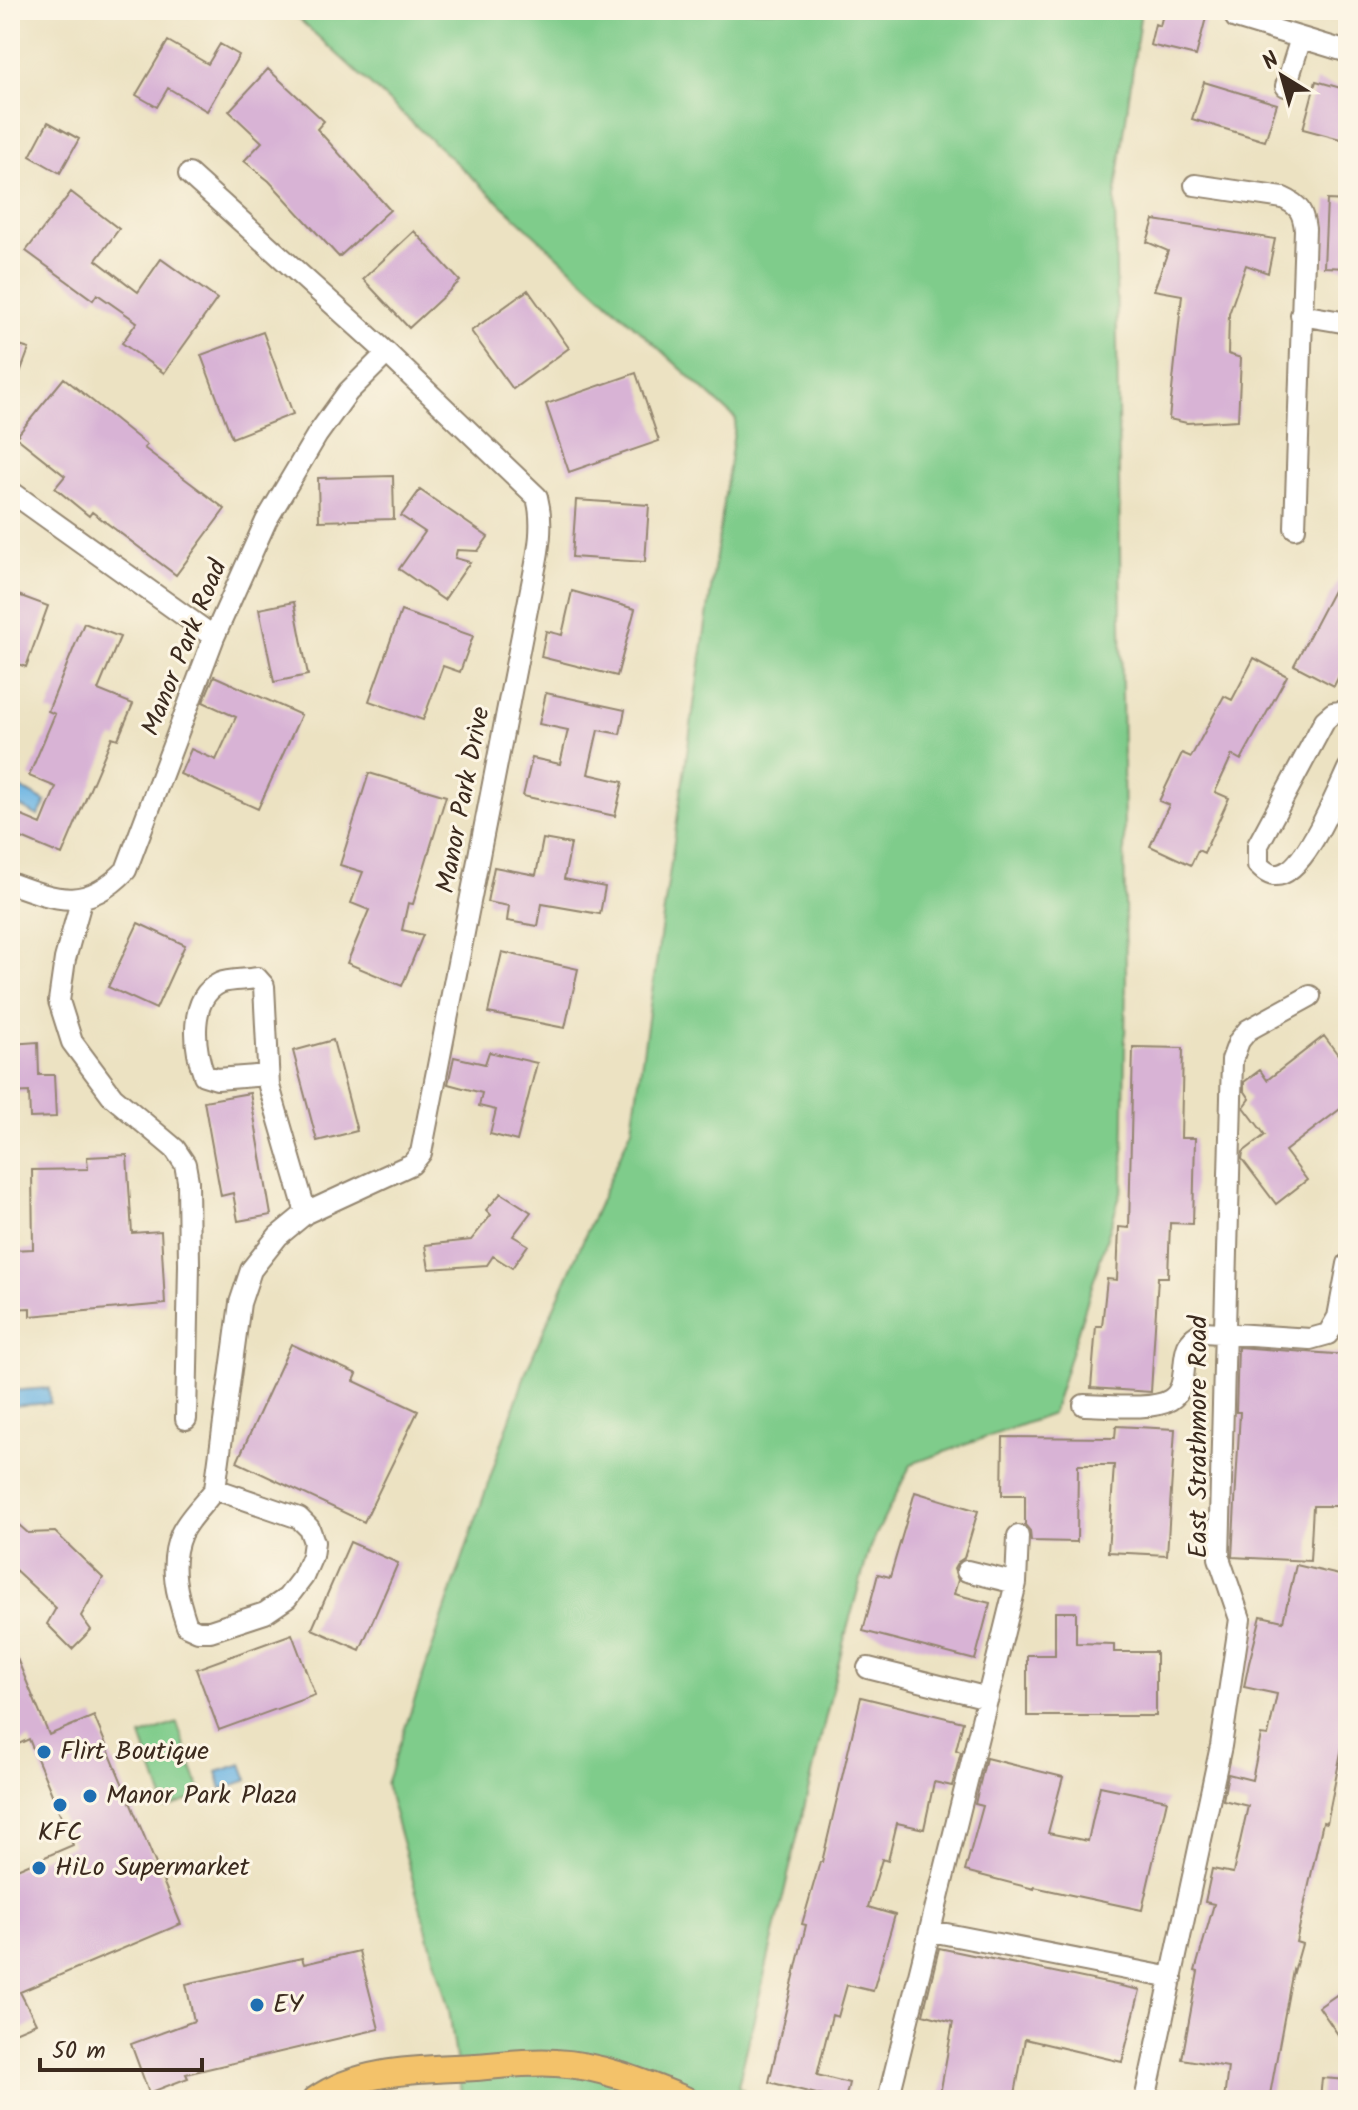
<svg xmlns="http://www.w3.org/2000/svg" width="1358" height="2110" font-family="Kalam,sans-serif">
  <rect width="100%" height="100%" fill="#fcf5e5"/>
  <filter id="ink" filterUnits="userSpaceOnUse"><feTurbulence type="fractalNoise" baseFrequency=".0125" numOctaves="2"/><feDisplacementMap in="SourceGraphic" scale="16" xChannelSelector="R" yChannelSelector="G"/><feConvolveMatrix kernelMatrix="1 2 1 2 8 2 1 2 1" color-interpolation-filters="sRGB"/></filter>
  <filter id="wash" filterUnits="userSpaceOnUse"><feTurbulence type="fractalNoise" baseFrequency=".006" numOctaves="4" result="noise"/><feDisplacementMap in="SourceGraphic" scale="32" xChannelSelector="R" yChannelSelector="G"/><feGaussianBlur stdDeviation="1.8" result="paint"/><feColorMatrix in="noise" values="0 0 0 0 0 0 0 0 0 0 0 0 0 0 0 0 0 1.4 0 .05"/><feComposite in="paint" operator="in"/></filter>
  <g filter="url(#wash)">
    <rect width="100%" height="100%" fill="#ece2c2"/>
    <!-- green -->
    <path fill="#7fcc8b" stroke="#5d7b54" stroke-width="2" d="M 289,10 L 1141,10 L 1115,198 L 1126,975 L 1123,1186 L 1052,1414 L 911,1464 L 870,1547 L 844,1640 L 738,2086 L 757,2100 L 433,2100 L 461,2092 L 449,2010 L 386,1784 L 527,1369 L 632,1128 L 736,419 Z
      M 177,1723 L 202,1796 L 166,1808 L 141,1736 Z"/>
    <!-- water -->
    <path fill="#6bb4e3" stroke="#536f80" stroke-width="2" d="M 11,783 L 46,802 L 38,816 L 10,801 Z
      M 49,1388 L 50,1403 L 10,1406 L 10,1391 Z
      M 242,1764 L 248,1780 L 222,1789 L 217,1772 Z"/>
    <g id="blocks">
      <!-- building -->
      <path fill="#d8b3d5" d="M 1164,10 L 1208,10 L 1196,56 L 1150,45 L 1155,24 L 1160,26 Z
        M 168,41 L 208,64 L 220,44 L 239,55 L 207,111 L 168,88 L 157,107 L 136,95 Z
        M 268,69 L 324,121 L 317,129 L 390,210 L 339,257 L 269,181 L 244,161 L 262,142 L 229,111 Z
        M 1316,81 L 1348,90 L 1348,141 L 1303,129 Z
        M 1204,82 L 1277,104 L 1265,141 L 1192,119 Z
        M 48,122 L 79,139 L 60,173 L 30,156 Z
        M 71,192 L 119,229 L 96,260 L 138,292 L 161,259 L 217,299 L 164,373 L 122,343 L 137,322 L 97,294 L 93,300 L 26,251 Z
        M 1327,200 L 1348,201 L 1348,268 L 1324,267 Z
        M 1154,220 L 1275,239 L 1268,273 L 1246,265 L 1229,314 L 1228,354 L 1241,358 L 1238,420 L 1187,423 L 1169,419 L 1182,295 L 1154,290 L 1168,251 L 1147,242 Z
        M 414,231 L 460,281 L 409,328 L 363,279 Z
        M 528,290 L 569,348 L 513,389 L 471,331 Z
        M 263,332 L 293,414 L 232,438 L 201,355 Z
        M 10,343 L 29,349 L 12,394 L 10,394 Z
        M 636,373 L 659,441 L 569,472 L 546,404 Z
        M 64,378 L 147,445 L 144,448 L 225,509 L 176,575 L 92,512 L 89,516 L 55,488 L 65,476 L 16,437 Z
        M 393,476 L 394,519 L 319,521 L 318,478 Z
        M 420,490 L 488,537 L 478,551 L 457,550 L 455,558 L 470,562 L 444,600 L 399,569 L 425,532 L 401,516 Z
        M 576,500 L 649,505 L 645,562 L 572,557 Z
        M 1348,562 L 1348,673 L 1342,670 L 1334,686 L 1294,665 Z
        M 572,591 L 635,609 L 617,676 L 541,657 L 546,631 L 562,635 Z
        M 10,592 L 48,606 L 26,667 L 10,661 Z
        M 294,602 L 308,675 L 274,682 L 259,609 Z
        M 401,611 L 473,636 L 460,672 L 443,666 L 423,720 L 369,701 Z
        M 84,623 L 120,637 L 98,690 L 133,704 L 118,739 L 112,737 L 62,855 L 10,833 L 10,811 L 41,824 L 56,787 L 29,776 L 55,714 L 48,711 Z
        M 1254,658 L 1287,676 L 1241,760 L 1232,755 L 1215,792 L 1229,798 L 1204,853 L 1198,850 L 1191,865 L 1150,846 L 1169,805 L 1159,801 L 1182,753 L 1191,757 L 1224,696 L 1232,700 Z
        M 214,676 L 301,715 L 258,809 L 180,774 L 191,749 L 216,760 L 236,717 L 203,702 Z
        M 546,693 L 625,710 L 620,734 L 598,730 L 588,774 L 623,782 L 615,816 L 523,796 L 532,758 L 560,764 L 568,730 L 539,724 Z
        M 369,773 L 446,796 L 413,904 L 408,903 L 402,930 L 423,935 L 402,986 L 347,963 L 369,910 L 351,903 L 363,872 L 340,865 Z
        M 543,839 L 571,844 L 564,879 L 605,887 L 600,914 L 542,904 L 538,926 L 507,921 L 509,906 L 487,902 L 494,867 L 536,875 Z
        M 138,923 L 185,945 L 156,1009 L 108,987 Z
        M 502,952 L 578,969 L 565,1028 L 488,1013 Z
        M 1324,1036 L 1348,1068 L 1348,1103 L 1285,1151 L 1307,1180 L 1276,1204 L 1242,1159 L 1243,1152 L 1265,1135 L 1244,1107 L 1250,1099 L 1244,1090 L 1244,1082 L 1260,1070 L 1267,1080 Z
        M 333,1040 L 357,1131 L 317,1141 L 293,1051 Z
        M 38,1042 L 39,1075 L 54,1075 L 56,1117 L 30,1118 L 29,1092 L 10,1093 L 10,1044 Z
        M 1133,1047 L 1183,1048 L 1181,1138 L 1195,1138 L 1193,1224 L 1170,1223 L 1168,1277 L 1158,1277 L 1151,1392 L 1091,1388 L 1096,1326 L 1102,1326 L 1107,1279 L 1117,1280 L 1119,1227 L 1129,1228 Z
        M 489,1052 L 537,1063 L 517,1141 L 490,1134 L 496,1110 L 479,1106 L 482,1093 L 448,1084 L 454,1057 L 485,1064 Z
        M 250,1093 L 271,1215 L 238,1221 L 233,1193 L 221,1196 L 204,1101 Z
        M 127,1155 L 132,1233 L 161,1231 L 165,1304 L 30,1316 L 30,1308 L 10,1309 L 10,1250 L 33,1249 L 32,1170 L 88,1169 L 87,1157 Z
        M 501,1193 L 531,1212 L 513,1236 L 528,1245 L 512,1268 L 493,1256 L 487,1265 L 429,1269 L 425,1245 L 471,1240 L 491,1215 L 486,1210 Z
        M 291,1344 L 357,1374 L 354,1381 L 418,1411 L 364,1522 L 237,1462 Z
        M 1238,1347 L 1348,1355 L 1348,1506 L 1313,1506 L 1310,1561 L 1232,1557 L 1240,1412 L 1236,1412 Z
        M 1116,1426 L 1175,1429 L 1167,1555 L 1108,1552 L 1114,1465 L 1078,1465 L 1077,1542 L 1031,1541 L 1030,1531 L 1025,1525 L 1025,1495 L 1002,1495 L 1003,1437 L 1115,1438 Z
        M 915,1492 L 978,1511 L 964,1558 L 958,1562 L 954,1569 L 958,1580 L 954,1594 L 990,1603 L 975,1660 L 863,1631 L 878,1574 L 890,1577 Z
        M 10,1517 L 28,1533 L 55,1532 L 103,1578 L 81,1616 L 91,1630 L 72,1649 L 47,1624 L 56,1608 L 10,1565 Z
        M 350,1542 L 398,1563 L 360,1650 L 312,1629 Z
        M 1296,1565 L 1348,1577 L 1348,1717 L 1327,1823 L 1323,1822 L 1296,1942 L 1302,1944 L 1294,1972 L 1293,1970 L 1269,2100 L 1224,2100 L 1228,2067 L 1182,2059 L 1198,1972 L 1195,1971 L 1214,1904 L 1205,1902 L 1212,1869 L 1233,1873 L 1248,1806 L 1223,1800 L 1228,1774 L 1252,1780 L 1261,1735 L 1268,1736 L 1277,1694 L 1244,1687 L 1249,1663 L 1261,1616 L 1283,1621 Z
        M 1055,1612 L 1076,1612 L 1076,1643 L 1114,1644 L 1114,1652 L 1156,1652 L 1156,1716 L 1027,1716 L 1027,1655 L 1055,1655 Z
        M 292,1634 L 315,1695 L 219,1730 L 196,1669 Z
        M 10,1642 L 49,1735 L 94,1716 L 181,1924 L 20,1992 L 36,2023 L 10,2034 L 10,1872 L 73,1845 L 29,1739 L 10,1748 Z
        M 861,1697 L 963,1722 L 956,1750 L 961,1752 L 952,1786 L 934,1782 L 924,1829 L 897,1823 L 888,1861 L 882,1859 L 868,1907 L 895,1915 L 873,1991 L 847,1985 L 838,2017 L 832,2015 L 817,2075 L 849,2083 L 845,2100 L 840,2100 L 769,2082 L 806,1925 L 802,1924 L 820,1862 L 822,1862 Z
        M 986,1758 L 1063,1777 L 1048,1833 L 1088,1841 L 1100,1786 L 1167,1800 L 1142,1910 L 1034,1887 L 1034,1889 L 965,1871 L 983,1806 L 975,1804 Z
        M 939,1948 L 1140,1990 L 1122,2062 L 1025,2039 L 1014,2100 L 939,2100 L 953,2022 L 923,2014 Z
        M 359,1951 L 379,2029 L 186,2074 L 188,2078 L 149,2093 L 131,2044 L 194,2021 L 186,1984 L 302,1958 L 304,1964 Z
        M 1348,1987 L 1348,2049 L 1319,2007 Z
        M 1322,2078 L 1348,2080 L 1348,2100 L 1320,2100 Z"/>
    </g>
  </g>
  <g filter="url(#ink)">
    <use href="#blocks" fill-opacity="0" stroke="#948670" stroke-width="2"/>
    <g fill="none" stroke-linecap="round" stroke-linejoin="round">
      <!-- minor casing -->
      <g stroke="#948670" stroke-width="24">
        <path id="minor" d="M 1236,18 L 1348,52
          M 1286,86 L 1301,38
          M 189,174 L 387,353 L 537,497 C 545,528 537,558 531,589 L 421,1153 L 412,1164 L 306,1213 L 278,1236 L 251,1270 L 240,1303 L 215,1489
          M 1195,185 L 1283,198 C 1299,205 1303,212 1305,229 L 1295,528
          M 1301,315 L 1348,323
          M 10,491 L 214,637
          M 1348,711 L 1333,713 L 1325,720 L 1258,845 L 1258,865 C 1262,869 1267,874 1274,875 C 1303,879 1337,792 1348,769
          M 10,883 C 58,901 87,911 126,870 L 214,637 L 266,521 L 317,435 L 348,392 L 387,353
          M 82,898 L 65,959 L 59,1001 L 72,1042 L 113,1097 L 175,1149 L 185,1164 L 188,1181 L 189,1265 L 186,1419
          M 268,1075 L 217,1079 L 204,1075 C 194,1048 188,998 220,983 C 229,979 246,980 257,978 L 264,986 L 269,1086 L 306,1213
          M 1084,1405 C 1106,1405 1152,1411 1170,1400 C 1196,1384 1171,1343 1204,1332 L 1310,1339 L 1328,1334 L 1338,1317 L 1348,1264
          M 215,1489 L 299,1518 L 309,1528 L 314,1542 L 312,1556 L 303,1577 L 287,1598 L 265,1613 L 210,1631 L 198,1631 L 187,1626 C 177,1596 168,1564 181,1534 C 188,1518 205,1503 215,1489 Z
          M 967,1571 L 1016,1583
          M 868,1668 L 988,1698
          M 931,1931 L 1172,1978
          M 888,2100 L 1016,1583 L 1018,1536
          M 1145,2100 L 1221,1746 L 1240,1619 L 1219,1558 L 1232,1060 L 1239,1041 L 1248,1030 L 1310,996"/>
      </g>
      <!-- major casing -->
      <g stroke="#948670" stroke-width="30">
        <path id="major" d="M 316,2100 C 360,2068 424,2070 476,2067 C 502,2065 529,2061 556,2063 C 599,2065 644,2083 685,2100"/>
      </g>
      <!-- minor -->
      <use href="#minor" stroke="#fff" stroke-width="20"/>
      <!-- major -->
      <use href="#major" stroke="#f3c26a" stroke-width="26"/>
    </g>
  </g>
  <!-- markers -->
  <g fill="#1f6fb2" stroke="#fcf5e5" stroke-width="3">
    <circle cx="44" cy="1752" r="8"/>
    <circle cx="90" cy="1796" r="8"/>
    <circle cx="60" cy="1805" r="8"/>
    <circle cx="39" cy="1868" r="8"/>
    <circle cx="257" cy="2005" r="8"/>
  </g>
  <g text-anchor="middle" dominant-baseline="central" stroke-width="6" stroke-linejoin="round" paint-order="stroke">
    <!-- street labels -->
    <g font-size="26" fill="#3b2a1e" stroke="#fcf5e5">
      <text transform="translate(185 648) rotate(-68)">Manor Park Road</text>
      <text transform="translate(464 800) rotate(-79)">Manor Park Drive</text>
      <text transform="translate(1199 1437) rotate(-90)">East Strathmore Road</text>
    </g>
    <!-- poi labels -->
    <g font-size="26" fill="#3b2a1e" stroke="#fcf5e5" text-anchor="start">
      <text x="60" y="1752">Flirt Boutique</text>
      <text x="106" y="1796">Manor Park Plaza</text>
      <text x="60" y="1833" text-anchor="middle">KFC</text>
      <text x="55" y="1868">HiLo Supermarket</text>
      <text x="273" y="2005">EY</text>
    </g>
  </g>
  <!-- margin -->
  <rect width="1358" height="2110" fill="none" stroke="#fcf5e5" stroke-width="40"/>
  <!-- north arrow -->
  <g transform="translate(1282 76) rotate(323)" stroke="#fcf5e5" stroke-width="6" paint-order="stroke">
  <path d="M0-6L14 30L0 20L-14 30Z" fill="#3b2a1e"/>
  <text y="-12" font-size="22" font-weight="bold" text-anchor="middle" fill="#3b2a1e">N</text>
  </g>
  <!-- scale -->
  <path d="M40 2058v12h162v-12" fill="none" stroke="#3b2a1e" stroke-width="4"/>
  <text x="52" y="2058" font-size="24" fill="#3b2a1e" stroke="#fcf5e5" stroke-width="6" paint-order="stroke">50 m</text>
</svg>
